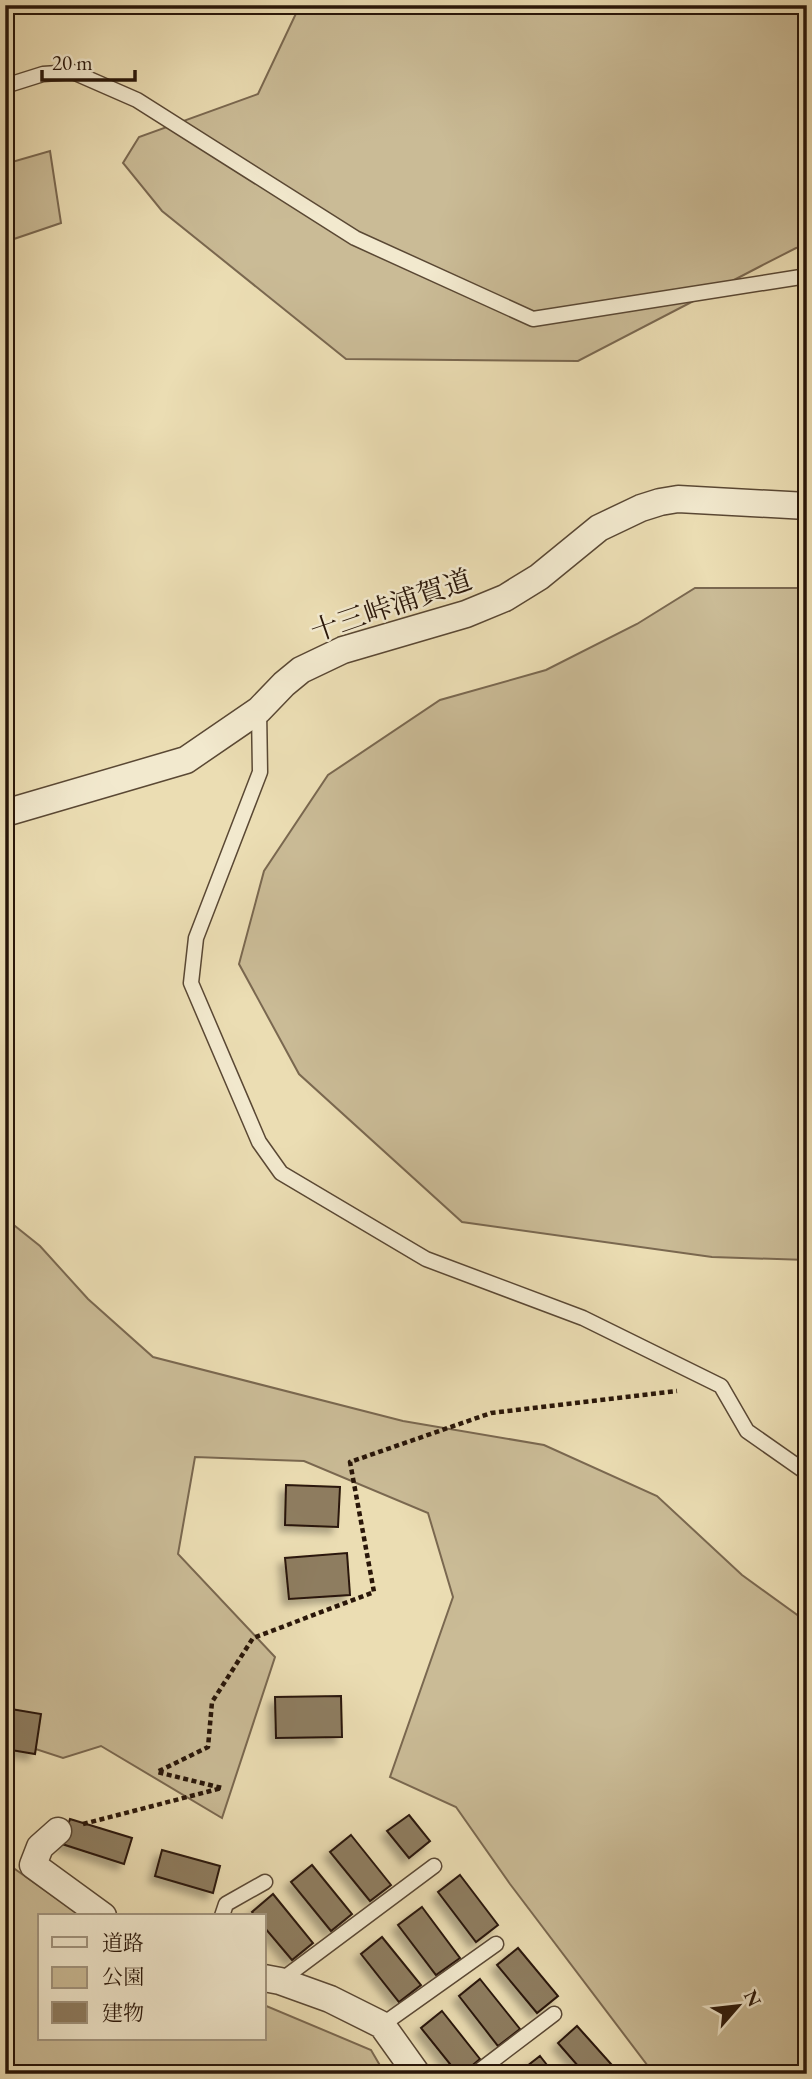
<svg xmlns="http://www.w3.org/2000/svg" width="812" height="2079" font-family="'EB Garamond','Noto Serif JP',serif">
  <defs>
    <filter id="shadow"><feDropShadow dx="-6" dy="6" stdDeviation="3.5" flood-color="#0004"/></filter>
  </defs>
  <rect width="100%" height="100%" fill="#ebddb3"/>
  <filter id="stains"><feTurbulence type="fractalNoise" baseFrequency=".00286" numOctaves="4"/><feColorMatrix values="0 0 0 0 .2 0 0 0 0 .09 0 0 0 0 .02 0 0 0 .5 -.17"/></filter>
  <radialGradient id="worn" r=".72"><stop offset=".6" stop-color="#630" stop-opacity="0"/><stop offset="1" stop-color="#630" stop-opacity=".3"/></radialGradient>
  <!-- green -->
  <path fill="#cabb96" stroke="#7a6850" stroke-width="2" d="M 300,5 L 807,5 L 807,246 L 796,248 L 759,267 L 578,361 L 346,359 L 162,211 L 123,163 L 139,137 L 258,94 Z
    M 50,151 L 61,223 L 5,242 L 5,164 Z
    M 695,588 L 807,588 L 807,1260 L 712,1257 L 462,1222 L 299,1074 L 239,964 L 264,871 L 328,775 L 440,700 L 546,670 L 637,624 Z
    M 5,1218 L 40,1246 L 88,1299 L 153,1357 L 403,1421 L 544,1445 L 657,1496 L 742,1575 L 807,1622 L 807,2074 L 654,2074 L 510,1884 L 456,1807 L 390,1777 L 453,1597 L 428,1513 L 304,1461 L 195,1457 L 178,1554 L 275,1657 L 222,1818 L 101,1746 L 63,1758 L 5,1739 Z
    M 5,1862 L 81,1916 L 40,1916 L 40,2039 L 264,2039 L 264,2005 L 371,2050 L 385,2074 L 5,2074 Z"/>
  <!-- building -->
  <path fill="#8e7d61" stroke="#291609" stroke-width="2" filter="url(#shadow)" d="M 286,1485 L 340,1487 L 338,1527 L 285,1525 Z
    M 347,1553 L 350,1595 L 289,1599 L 285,1558 Z
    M 341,1696 L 342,1737 L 276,1738 L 275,1697 Z
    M 5,1708 L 41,1714 L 35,1754 L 5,1749 Z
    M 409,1815 L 430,1841 L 409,1858 L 387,1831 Z
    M 70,1819 L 132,1838 L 124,1864 L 62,1844 Z
    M 351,1835 L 391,1885 L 370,1901 L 330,1852 Z
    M 162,1850 L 220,1866 L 213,1893 L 155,1876 Z
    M 312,1865 L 352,1914 L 331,1931 L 291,1882 Z
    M 460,1875 L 498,1925 L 476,1942 L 438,1892 Z
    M 273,1894 L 313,1943 L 292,1960 L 264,1927 L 264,1916 L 255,1916 L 252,1912 Z
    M 422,1907 L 460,1958 L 436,1975 L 398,1925 Z
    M 382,1937 L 421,1985 L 399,2002 L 361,1954 Z
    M 518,1948 L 558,1996 L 537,2013 L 497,1965 Z
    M 480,1979 L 520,2029 L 498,2046 L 459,1996 Z
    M 442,2011 L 480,2059 L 462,2074 L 458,2074 L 421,2028 Z
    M 577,2026 L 620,2074 L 585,2074 L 558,2043 Z
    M 540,2056 L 554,2074 L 519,2074 L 518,2073 Z"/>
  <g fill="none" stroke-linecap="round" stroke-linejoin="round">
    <!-- lane casing -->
    <g stroke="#5a4834" stroke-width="17">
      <path id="lane" d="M 5,86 L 43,74 L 73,72 L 137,100 L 355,238 L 533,319 L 807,276
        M 259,710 L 260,772 L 196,938 L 191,983 L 259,1142 L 281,1173 L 426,1259 L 583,1318 L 721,1386 L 747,1431 L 807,1473
        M 222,1916 L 226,1904 L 265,1882
        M 280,1981 L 434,1866
        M 382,2025 L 496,1944
        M 475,2074 L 554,2014"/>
    </g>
    <!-- street casing -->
    <g stroke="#5a4834" stroke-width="29">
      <path id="street" d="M 5,813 L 186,760 L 259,710 L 284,684 L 301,670 L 343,650 L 466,614 L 505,598 L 539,577 L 599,528 L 641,508 L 660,502 L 678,499 L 807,506
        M 58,1831 L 40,1847 L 33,1865 L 103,1916
        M 264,1978 L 280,1981 L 330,1999 L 382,2025 L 417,2074"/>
    </g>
    <!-- path -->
    <path stroke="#291609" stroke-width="4.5" stroke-dasharray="5 3.5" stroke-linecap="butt" d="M 83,1824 L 222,1788 L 157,1772 L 208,1747 L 212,1702 L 253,1638 L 374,1592 L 350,1462 L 491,1413 L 677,1391"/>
    <!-- lane -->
    <use href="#lane" stroke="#f2e9ce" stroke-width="14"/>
    <!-- street -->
    <use href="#street" stroke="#f2e9ce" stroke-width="26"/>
  </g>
  <g text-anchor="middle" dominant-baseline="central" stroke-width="5" stroke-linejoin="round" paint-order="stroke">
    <!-- street labels -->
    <g font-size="28" fill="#291609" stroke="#f2e9ce">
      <text transform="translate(391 605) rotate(-19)">十三峠浦賀道</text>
    </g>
  </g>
  <!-- margin -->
  <rect width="812" height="2079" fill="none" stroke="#ebddb3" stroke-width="28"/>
  <rect x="7" y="7" width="798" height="2065" fill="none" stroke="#291609" stroke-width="3.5"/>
  <rect x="14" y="14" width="784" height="2051" fill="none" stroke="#291609" stroke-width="2"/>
  <!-- legend -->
  <rect x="38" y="1914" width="228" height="126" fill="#f2e9ce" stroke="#a2957f" stroke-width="2"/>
  <rect x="52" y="1937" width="35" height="10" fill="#f2e9ce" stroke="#a2957f" stroke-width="2"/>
  <text x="102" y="1950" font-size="21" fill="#291609">道路</text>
  <rect x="52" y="1967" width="35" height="21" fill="#cabb96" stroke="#a2957f" stroke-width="2"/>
  <text x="102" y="1984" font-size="21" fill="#291609">公園</text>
  <rect x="52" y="2002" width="35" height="21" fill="#8e7d61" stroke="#a2957f" stroke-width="2"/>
  <text x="102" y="2020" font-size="21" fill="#291609">建物</text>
  <!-- north arrow -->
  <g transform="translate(738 2006) rotate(62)" stroke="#f2e9ce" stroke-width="5" paint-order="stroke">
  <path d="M0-5L12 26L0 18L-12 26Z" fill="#291609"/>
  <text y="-10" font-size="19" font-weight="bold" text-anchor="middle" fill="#291609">N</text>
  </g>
  <!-- scale -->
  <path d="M42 70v10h93v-10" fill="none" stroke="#291609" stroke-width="3.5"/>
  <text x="52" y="70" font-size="21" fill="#291609" stroke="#f2e9ce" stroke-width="5" paint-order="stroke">20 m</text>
  <rect width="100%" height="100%" filter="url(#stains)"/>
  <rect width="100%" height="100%" fill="url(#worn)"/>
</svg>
